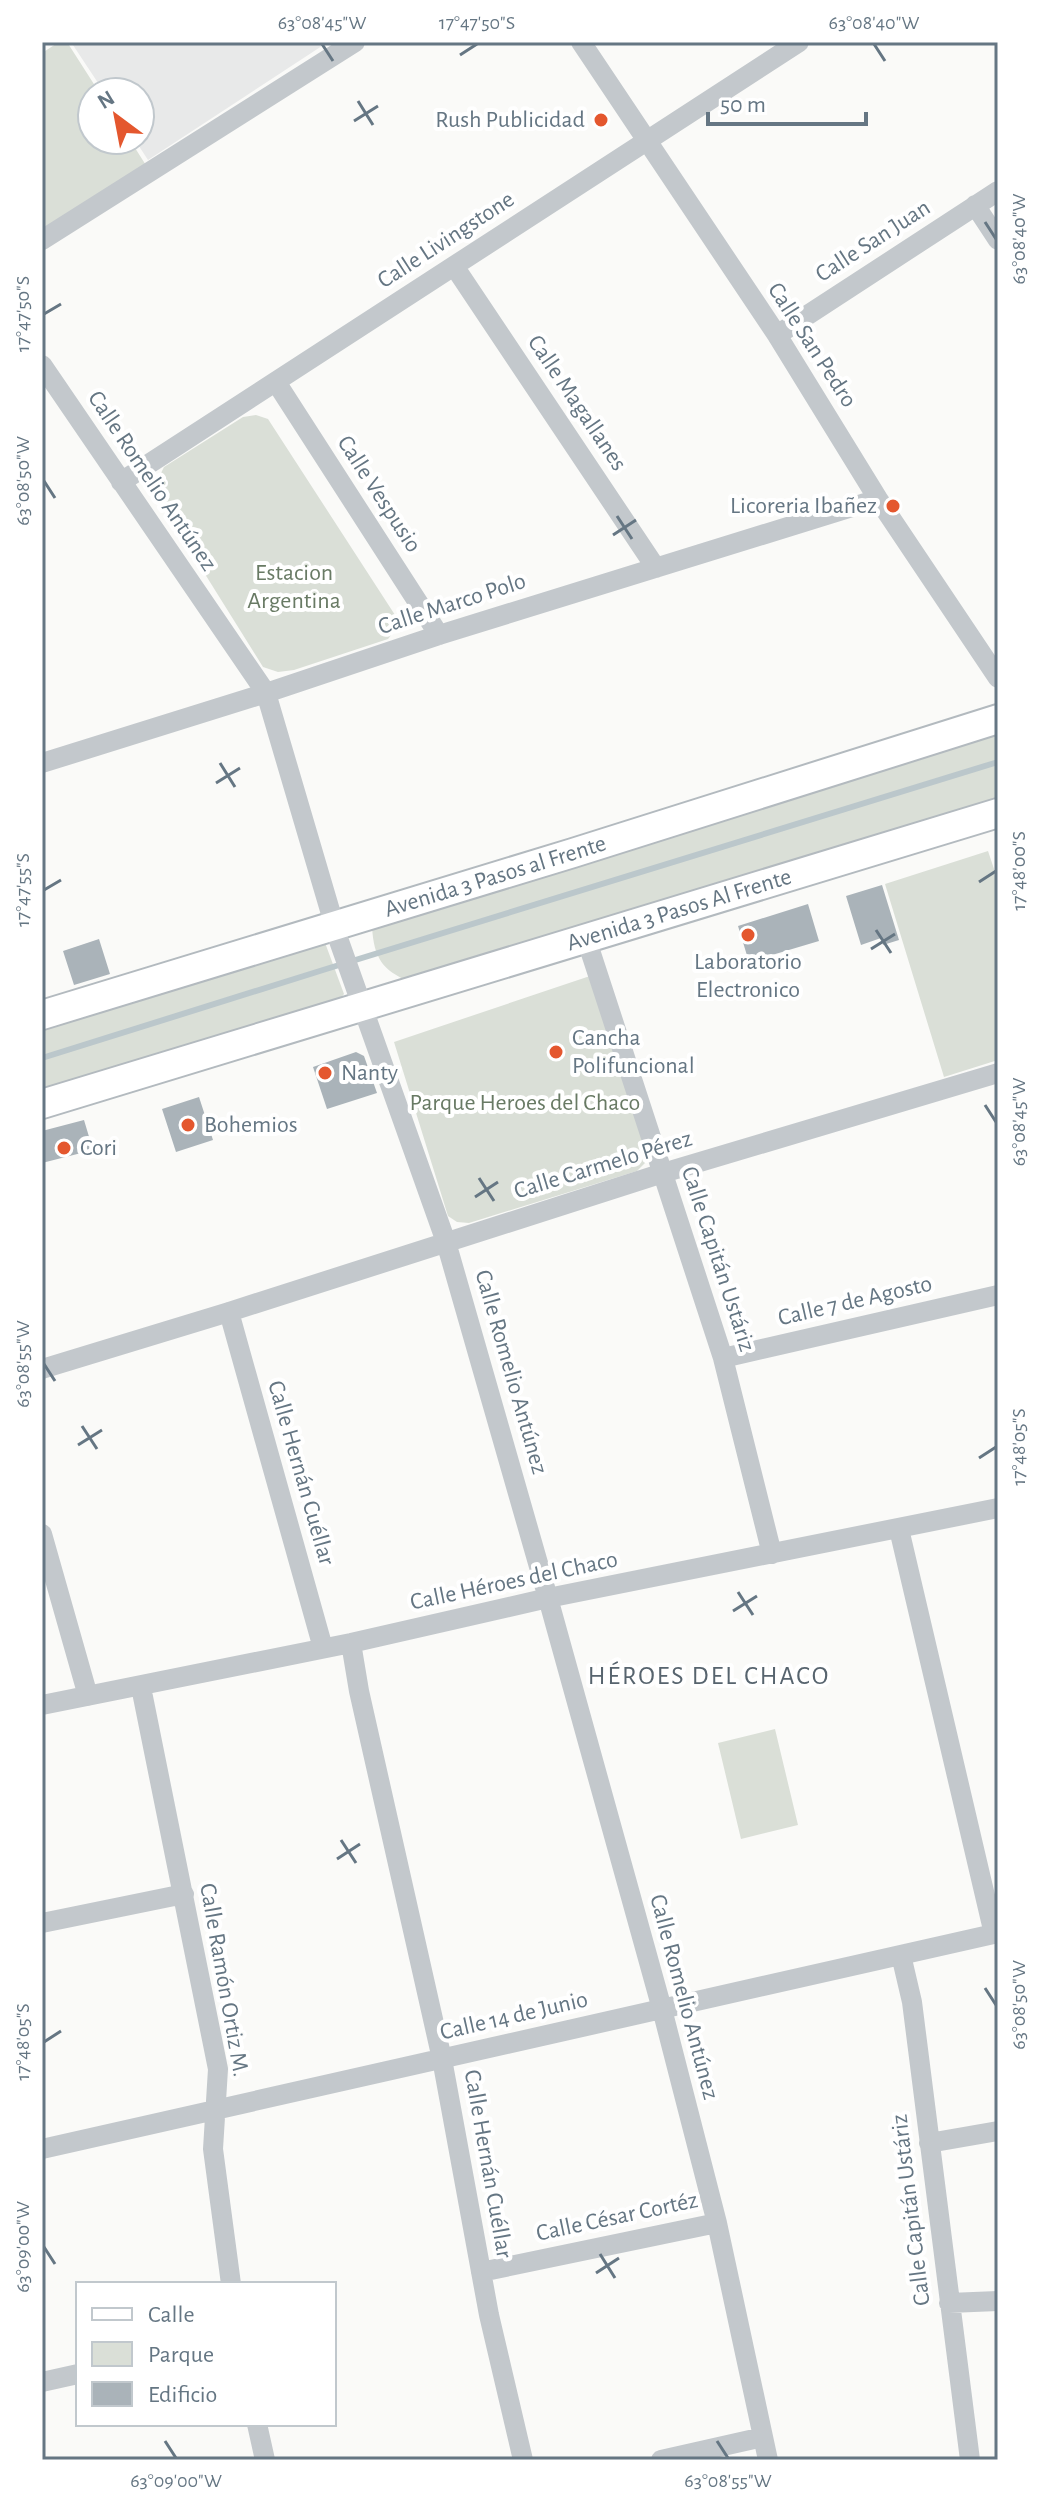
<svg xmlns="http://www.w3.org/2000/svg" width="1040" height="2502" font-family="'Alegreya Sans',sans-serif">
  <rect width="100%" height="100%" fill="#fafaf8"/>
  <!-- built -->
  <path fill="#e8e9e9" d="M 71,42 L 328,42 L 148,160 L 135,140 L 140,140 L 140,92 L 104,92 Z"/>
  <!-- green -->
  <path fill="#dadfd7" d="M 59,42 L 67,42 L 99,92 L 92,92 L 92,140 L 130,140 L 149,170 L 42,237 L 42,53 Z
    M 256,415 L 268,419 L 395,615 L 396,629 L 388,639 L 294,670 L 278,672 L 263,667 L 155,494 L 158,479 L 164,467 L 243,417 Z
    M 998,728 L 998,799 L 410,982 C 382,970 374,958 372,927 Z
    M 988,851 L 998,881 L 998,1060 L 944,1077 L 885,884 Z
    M 324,940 L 344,994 L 334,1006 L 42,1096 L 42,1027 Z
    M 593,975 L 647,1153 L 645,1163 L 637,1171 L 469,1223 L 457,1222 L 448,1216 L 394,1042 Z
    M 775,1729 L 798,1825 L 741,1839 L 718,1743 Z"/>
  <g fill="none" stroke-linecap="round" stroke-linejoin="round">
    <!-- stream -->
    <path stroke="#bbc7cb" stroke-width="6" d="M 42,1058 C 360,957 680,861 998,762"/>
  </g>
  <!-- building -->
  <path fill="#aab3b9" d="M 882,885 L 899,940 L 883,945 L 881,938 L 861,945 L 846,896 Z
    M 808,904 L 819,941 L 749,962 L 738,926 Z
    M 99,939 L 110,974 L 74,985 L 63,951 Z
    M 356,1052 L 364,1056 L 377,1093 L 327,1109 L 313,1067 Z
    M 199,1097 L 213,1140 L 176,1152 L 162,1109 Z
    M 84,1120 L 93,1150 L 42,1163 L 42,1131 Z"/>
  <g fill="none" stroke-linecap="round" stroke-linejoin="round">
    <!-- secondary casing -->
    <g stroke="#b3babf" stroke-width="32">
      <g id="secondary">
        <path id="s1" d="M 42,1015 L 573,853 L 998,719"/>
        <path id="s2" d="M 42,1104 L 998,813"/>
      </g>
    </g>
    <!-- minor -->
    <path stroke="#c3c8cc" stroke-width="20" d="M 581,42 L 777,335 L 878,499 L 998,678
      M 975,205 L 998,240
      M 42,240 L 355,42
      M 454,266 L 656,568
      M 777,335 L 998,191
      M 42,365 L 266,693 L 339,941 L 446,1242 L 548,1598 L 662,2009 L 717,2223 L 768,2460
      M 276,382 L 439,635
      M 121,482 L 799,42
      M 42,763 L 266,693 L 439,635 L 878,499
      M 586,938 L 723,1358 L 772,1554
      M 229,1312 L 323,1648
      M 723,1358 L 998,1295
      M 42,1369 L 229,1312 L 663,1173 L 998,1073
      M 899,1529 L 994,1934
      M 42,1534 L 88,1696
      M 351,1643 L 359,1691 L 442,2059 L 489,2315 L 523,2460
      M 141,1687 L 218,2069 L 213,2149 L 231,2284
      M 42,1705 L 351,1643 L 548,1598 L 998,1508
      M 42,1923 L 184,1894
      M 901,1955 L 912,2002 L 970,2460
      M 929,2143 L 998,2131
      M 42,2149 L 998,1933
      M 481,2272 L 717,2223
      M 949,2303 L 998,2301
      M 42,2382 L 78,2374
      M 257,2424 L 265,2460
      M 661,2460 L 763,2437"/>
    <!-- secondary -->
    <use href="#secondary" stroke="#fff" stroke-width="28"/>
  </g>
  <!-- ticks -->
  <path fill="none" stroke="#657683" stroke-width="3" d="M 322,44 L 333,61M 874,44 L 885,61M 460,55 L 477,44M 358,101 L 373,125M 354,121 L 378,106M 985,222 L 996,239M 44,314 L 61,304M 44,481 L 55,498M 617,516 L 632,539M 613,535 L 636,520M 220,763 L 235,787M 216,783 L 240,768M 979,882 L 996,871M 44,890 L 61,880M 876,930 L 891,953M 871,949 L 895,934M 985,1105 L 996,1122M 479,1178 L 494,1201M 475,1197 L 498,1182M 44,1364 L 55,1381M 82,1426 L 97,1449M 78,1445 L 102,1430M 979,1458 L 996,1447M 738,1592 L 753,1615M 733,1611 L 757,1596M 341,1840 L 356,1863M 337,1859 L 360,1844M 985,1988 L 996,2005M 44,2042 L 61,2031M 44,2247 L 55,2264M 600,2254 L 615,2278M 596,2273 L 619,2258M 165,2441 L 176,2458M 717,2441 L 728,2458"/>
  <!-- markers -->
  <g fill="#e4572e" stroke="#fff" stroke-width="3">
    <circle cx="601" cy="120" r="8"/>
    <circle cx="893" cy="506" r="8"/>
    <circle cx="748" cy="935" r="8"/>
    <circle cx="556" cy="1052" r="8"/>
    <circle cx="325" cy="1073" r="8"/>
    <circle cx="188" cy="1125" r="8"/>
    <circle cx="64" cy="1148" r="8"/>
  </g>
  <g text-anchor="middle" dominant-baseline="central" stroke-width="8" stroke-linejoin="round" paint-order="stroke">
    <!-- poi labels -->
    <g font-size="24" fill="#657683" stroke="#fff" text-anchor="start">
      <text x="585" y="120" text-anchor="end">Rush Publicidad</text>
      <text x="877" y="506" text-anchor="end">Licoreria Ibañez</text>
      <text x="748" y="962" text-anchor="middle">Laboratorio<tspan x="748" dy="28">Electronico</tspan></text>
      <text x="572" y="1038">Cancha<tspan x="572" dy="28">Polifuncional</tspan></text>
      <text x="341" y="1073">Nanty</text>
      <text x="204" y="1125">Bohemios</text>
      <text x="80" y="1148">Cori</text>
    </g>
    <!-- street labels -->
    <g font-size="24" fill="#657683" stroke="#fff">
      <text transform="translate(446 240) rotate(-33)">Calle Livingstone</text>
      <text transform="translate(873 241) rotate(-33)">Calle San Juan</text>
      <text transform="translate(812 345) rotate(57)">Calle San Pedro</text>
      <text transform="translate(577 403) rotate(56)">Calle Magallanes</text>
      <text transform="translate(152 481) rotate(56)">Calle Romelio Antúnez</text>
      <text transform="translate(379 494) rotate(57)">Calle Vespusio</text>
      <text transform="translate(452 604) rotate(-18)">Calle Marco Polo</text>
      <text stroke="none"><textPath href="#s1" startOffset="474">Avenida 3 Pasos al Frente</textPath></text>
      <text stroke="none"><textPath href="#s2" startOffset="666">Avenida 3 Pasos Al Frente</textPath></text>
      <text transform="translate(603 1165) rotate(-17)">Calle Carmelo Pérez</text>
      <text transform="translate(718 1259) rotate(72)">Calle Capitán Ustáriz</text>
      <text transform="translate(855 1301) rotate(-13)">Calle 7 de Agosto</text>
      <text transform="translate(511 1372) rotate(74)">Calle Romelio Antúnez</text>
      <text transform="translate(301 1473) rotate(74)">Calle Hernán Cuéllar</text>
      <text transform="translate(514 1581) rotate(-12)">Calle Héroes del Chaco</text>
      <text transform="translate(224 1980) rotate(80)">Calle Ramón Ortiz M.</text>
      <text transform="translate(684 1997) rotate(75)">Calle Romelio Antúnez</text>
      <text transform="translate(514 2016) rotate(-13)">Calle 14 de Junio</text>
      <text transform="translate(488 2164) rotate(80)">Calle Hernán Cuéllar</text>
      <text transform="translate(911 2210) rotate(-97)">Calle Capitán Ustáriz</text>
      <text transform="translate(617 2217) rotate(-12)">Calle César Cortéz</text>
    </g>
    <!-- park labels -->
    <g font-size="24" fill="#687a64" stroke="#fff">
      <text x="294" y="573">Estacion<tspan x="294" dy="28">Argentina</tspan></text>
      <text x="525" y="1103">Parque Heroes del Chaco</text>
    </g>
    <!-- neighbourhood labels -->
    <g font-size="26" letter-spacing="2" fill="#57646e" stroke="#fff">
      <text x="709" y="1676">HÉROES DEL CHACO</text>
    </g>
  </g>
  <!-- border -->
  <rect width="1040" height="2502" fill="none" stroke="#ffffff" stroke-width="88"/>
  <!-- legend -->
  <rect x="76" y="2282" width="260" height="144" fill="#ffffff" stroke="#c1c8cd" stroke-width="2"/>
  <rect x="92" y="2308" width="40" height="12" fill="#ffffff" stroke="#c1c8cd" stroke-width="2"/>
  <text x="148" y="2322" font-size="24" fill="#657683">Calle</text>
  <rect x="92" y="2342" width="40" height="24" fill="#dadfd7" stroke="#c1c8cd" stroke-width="2"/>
  <text x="148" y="2362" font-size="24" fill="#657683">Parque</text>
  <rect x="92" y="2382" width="40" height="24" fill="#aab3b9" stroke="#c1c8cd" stroke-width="2"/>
  <text x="148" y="2402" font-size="24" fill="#657683">Edificio</text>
  <!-- north arrow -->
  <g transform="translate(116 116) rotate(328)"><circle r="38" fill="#ffffff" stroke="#c1c8cd" stroke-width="2"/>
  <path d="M0-6L14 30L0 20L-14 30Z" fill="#e4572e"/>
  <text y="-12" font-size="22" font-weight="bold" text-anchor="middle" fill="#657683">N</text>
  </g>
  <!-- scale -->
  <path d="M708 112v12h158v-12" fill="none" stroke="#657683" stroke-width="4"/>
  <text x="720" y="112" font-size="24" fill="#657683" stroke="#ffffff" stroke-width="6" paint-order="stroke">50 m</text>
  <rect x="44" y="44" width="952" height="2414" fill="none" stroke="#657683" stroke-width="3"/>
  <g font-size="20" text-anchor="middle" fill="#657683">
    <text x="322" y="29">63°08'45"W</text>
    <text x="477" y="29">17°47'50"S</text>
    <text x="874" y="29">63°08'40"W</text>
    <text transform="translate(1018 239) rotate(-90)" y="7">63°08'40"W</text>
    <text transform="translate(22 314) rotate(-90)" y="7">17°47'50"S</text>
    <text transform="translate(22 481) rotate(-90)" y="7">63°08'50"W</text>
    <text transform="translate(1018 871) rotate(-90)" y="7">17°48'00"S</text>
    <text transform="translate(22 890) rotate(-90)" y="7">17°47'55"S</text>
    <text transform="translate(1018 1122) rotate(-90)" y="7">63°08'45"W</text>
    <text transform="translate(22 1364) rotate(-90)" y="7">63°08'55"W</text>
    <text transform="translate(1018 1447) rotate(-90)" y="7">17°48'05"S</text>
    <text transform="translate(1018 2005) rotate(-90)" y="7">63°08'50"W</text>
    <text transform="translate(22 2042) rotate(-90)" y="7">17°48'05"S</text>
    <text transform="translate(22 2247) rotate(-90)" y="7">63°09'00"W</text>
    <text x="176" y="2487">63°09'00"W</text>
    <text x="728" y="2487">63°08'55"W</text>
  </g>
</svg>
